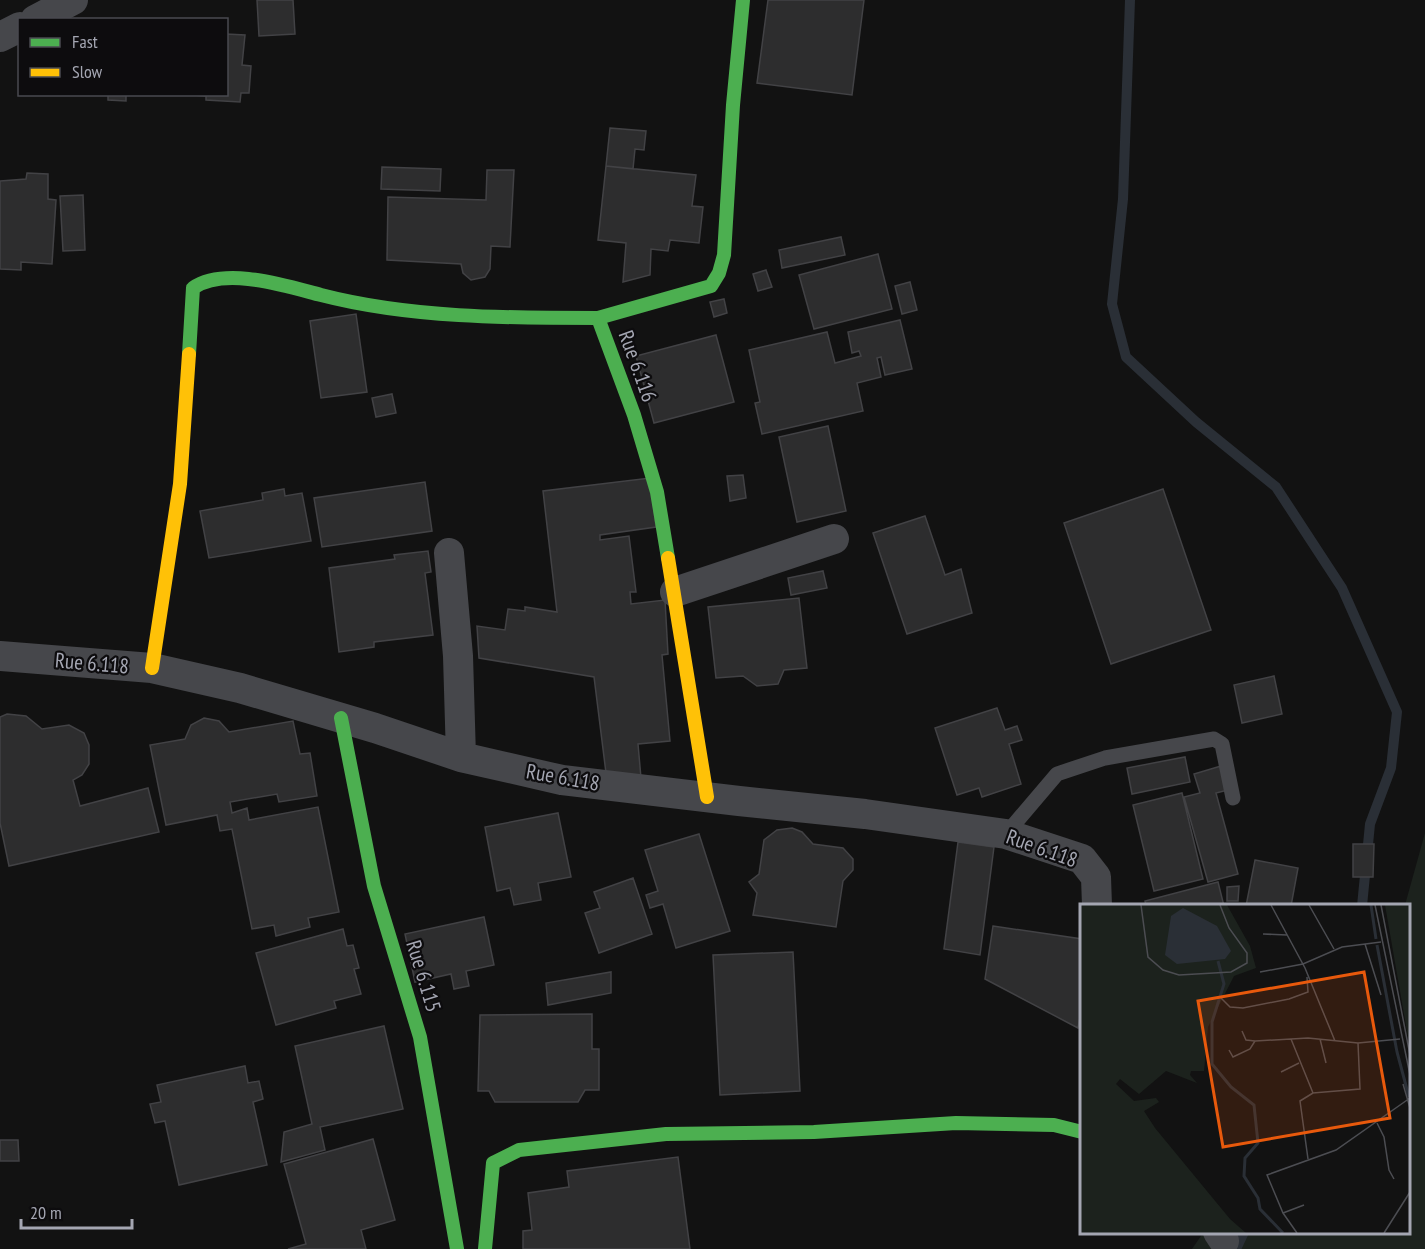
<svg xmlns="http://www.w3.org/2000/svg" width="1425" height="1249" font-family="'PT Sans Narrow',sans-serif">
  <rect width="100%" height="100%" fill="#121212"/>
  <!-- green -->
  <path fill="#1c221d" d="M 1425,833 L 1425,1249 L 1192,1249 L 1203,1233 L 1408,1232 L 1408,906 L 1405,905 Z"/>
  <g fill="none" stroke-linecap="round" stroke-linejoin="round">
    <!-- stream -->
    <path stroke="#2a2f36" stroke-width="10" d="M 1130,0 L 1123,199 L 1112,304 L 1126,357 L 1196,422 L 1276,487 L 1342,588 L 1397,712 L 1391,768 L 1370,824 L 1362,906
      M 1236,1249 L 1244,1232"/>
  </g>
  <!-- building -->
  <path fill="#2d2d2e" stroke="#424245" stroke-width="1.5" d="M 257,0 L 293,0 L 295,34 L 259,36 Z
    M 768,0 L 864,0 L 852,95 L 757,83 Z
    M 226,34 L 245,35 L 242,65 L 251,66 L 249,93 L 241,93 L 240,102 L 206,100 L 206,96 L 182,94 L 226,94 Z
    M 108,94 L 126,94 L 126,101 L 108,100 Z
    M 610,128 L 646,131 L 644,150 L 635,149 L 633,169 L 606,166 Z
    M 606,166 L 696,175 L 692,206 L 703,207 L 699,243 L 670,240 L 668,251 L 651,249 L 650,275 L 623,282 L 626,243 L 598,240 Z
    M 382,167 L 441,169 L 440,191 L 381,189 Z
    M 487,170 L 514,170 L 510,247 L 491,246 L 490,269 L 485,277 L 471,280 L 463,273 L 461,264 L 387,260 L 388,197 L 486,200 Z
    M 27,173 L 48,174 L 48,199 L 56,200 L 52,264 L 21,262 L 21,270 L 0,269 L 0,181 L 26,179 Z
    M 83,195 L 85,250 L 63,251 L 60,196 Z
    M 841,237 L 845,255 L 782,268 L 779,250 Z
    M 878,254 L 892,309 L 814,329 L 799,275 Z
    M 766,270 L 772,287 L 758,291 L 753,274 Z
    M 910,282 L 917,310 L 902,314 L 895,286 Z
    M 724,299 L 727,313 L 714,317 L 710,302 Z
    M 356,314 L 367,392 L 321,398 L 310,321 Z
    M 900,320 L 912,369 L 885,375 L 881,357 L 877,358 L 881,377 L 857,383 L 863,411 L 762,434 L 755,403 L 760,402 L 749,350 L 827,332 L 835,363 L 861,356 L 859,351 L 852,353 L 848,332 Z
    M 716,335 L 734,402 L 654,423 L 636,356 Z
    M 392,394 L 396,413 L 376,417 L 372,398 Z
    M 828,426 L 846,511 L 797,522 L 779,437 Z
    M 743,475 L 746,498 L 730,501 L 727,476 Z
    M 650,478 L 656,527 L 600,535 L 600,540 L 629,536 L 636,592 L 630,592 L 631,604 L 665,600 L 668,654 L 662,655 L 670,741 L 638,744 L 641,778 L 606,773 L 594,677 L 479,658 L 477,626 L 505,630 L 508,609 L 525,611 L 525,607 L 557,612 L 543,491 Z
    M 425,482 L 432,531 L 322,547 L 314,498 Z
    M 284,489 L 285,496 L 302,493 L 311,541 L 209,558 L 200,511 L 263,500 L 262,493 Z
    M 1163,489 L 1211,630 L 1111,664 L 1064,523 Z
    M 925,516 L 945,575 L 961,569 L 972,613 L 907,634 L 873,533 Z
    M 428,551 L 431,572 L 425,573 L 433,635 L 374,642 L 374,647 L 339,652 L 329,568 L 395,559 L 394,555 Z
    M 823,571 L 827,588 L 791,595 L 788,578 Z
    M 799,598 L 807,668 L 784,670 L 778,684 L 757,686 L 743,676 L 716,678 L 708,607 Z
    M 1274,676 L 1282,714 L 1242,723 L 1234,685 Z
    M 997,708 L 1005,730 L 1017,726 L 1022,740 L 1009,744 L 1021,784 L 982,797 L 979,788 L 957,795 L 935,728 Z
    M 7,714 L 26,716 L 42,729 L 69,725 L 84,733 L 89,745 L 89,764 L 82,775 L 73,780 L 80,806 L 148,788 L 159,832 L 9,866 L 0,823 L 0,717 Z
    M 204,718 L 219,721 L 229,732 L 293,721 L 300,754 L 310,753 L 317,796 L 279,802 L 277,794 L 230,802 L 232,813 L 247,808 L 249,820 L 318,807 L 339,912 L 308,918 L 310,927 L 276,936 L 274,925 L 252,929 L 232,829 L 220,831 L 217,815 L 166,825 L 150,745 L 185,739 L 191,725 Z
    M 1185,757 L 1190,782 L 1132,794 L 1127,768 Z
    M 1221,766 L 1228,790 L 1216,793 L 1238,874 L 1208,882 L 1184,797 L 1200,793 L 1194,774 Z
    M 1182,793 L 1203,879 L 1154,891 L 1133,805 Z
    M 558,813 L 571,877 L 538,883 L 541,900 L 514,905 L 510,888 L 497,891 L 485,827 Z
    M 792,828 L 802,832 L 813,844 L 843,848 L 853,859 L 853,870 L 843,881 L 836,927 L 753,915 L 757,893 L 749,882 L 759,874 L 764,840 L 777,830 Z
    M 699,834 L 730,931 L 676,948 L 663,904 L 650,908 L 646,895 L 658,891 L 645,850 Z
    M 958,842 L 994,847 L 980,955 L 944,949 Z
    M 1353,844 L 1374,844 L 1373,877 L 1353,877 Z
    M 1255,860 L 1298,868 L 1291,906 L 1246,906 Z
    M 633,878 L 652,934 L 599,953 L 585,913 L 600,908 L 594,892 Z
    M 1218,882 L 1224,906 L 1146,906 L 1145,901 Z
    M 1239,886 L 1238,901 L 1227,901 L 1227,887 Z
    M 484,917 L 494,965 L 466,971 L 469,986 L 454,989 L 451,974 L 415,982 L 405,934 Z
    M 993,926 L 1082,939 L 1082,1006 L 1078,1028 L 985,979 Z
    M 343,929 L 347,946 L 353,945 L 359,968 L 354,969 L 361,994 L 334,1001 L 336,1008 L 276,1025 L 256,953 Z
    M 793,952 L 800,1091 L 720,1095 L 713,955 Z
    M 611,972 L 611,993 L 548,1005 L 546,983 Z
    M 592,1014 L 592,1049 L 599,1049 L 599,1090 L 585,1090 L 578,1102 L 495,1102 L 489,1091 L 478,1091 L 480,1015 Z
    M 384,1026 L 403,1109 L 320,1127 L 325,1150 L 281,1162 L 284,1132 L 312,1124 L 295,1046 Z
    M 245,1066 L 248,1083 L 259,1081 L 263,1099 L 253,1102 L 267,1165 L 179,1185 L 165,1121 L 155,1123 L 150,1104 L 161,1102 L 157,1085 Z
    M 373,1139 L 395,1220 L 361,1230 L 366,1249 L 288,1249 L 306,1244 L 284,1164 Z
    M 0,1140 L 18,1140 L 19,1161 L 0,1161 Z
    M 678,1157 L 690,1249 L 523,1249 L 523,1231 L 532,1230 L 528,1193 L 569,1187 L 567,1171 Z"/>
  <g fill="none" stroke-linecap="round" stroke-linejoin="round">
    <!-- lane -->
    <path stroke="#46474b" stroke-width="15" d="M 1006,834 L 1057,774 L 1105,758 L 1214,739 L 1222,744 L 1233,798"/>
    <!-- street -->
    <path stroke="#46474b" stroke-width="30" d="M 35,20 L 73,0
      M 0,37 L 20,27
      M 449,553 L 458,656 L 461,757
      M 675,592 L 834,539
      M 0,656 L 152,668 L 240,688 L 375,728 L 461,757 L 562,780 L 739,801 L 865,814 L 1006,834 L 1082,859 L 1096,877 L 1097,906
      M 1218,1232 L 1224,1241"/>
    <!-- fast -->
    <path stroke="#4caf50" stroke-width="14" d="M 598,318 L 711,286 L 719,273 L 724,255 L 733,105 L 743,0
      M 189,354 L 193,288 C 225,266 286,286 321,295 C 410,318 507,318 598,318 L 634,415 L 657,492 L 668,558
      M 341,718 L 374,886 L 420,1037 L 457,1249
      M 485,1249 L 493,1163 L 519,1150 L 666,1134 L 814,1132 L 956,1123 L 1054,1125 L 1082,1132"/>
    <!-- slow -->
    <path stroke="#ffc107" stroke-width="14" d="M 668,558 L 707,797
      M 152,668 L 180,484 L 189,354"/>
  </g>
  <g text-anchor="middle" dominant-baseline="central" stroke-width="4.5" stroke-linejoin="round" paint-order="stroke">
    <!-- street labels -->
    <g font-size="21" fill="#a4a6b2" stroke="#0d0c0e">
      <text transform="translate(638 366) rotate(70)">Rue 6.116</text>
      <text transform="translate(92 663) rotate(5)">Rue 6.118</text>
      <text transform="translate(563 777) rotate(10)">Rue 6.118</text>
      <text transform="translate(1042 848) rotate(20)">Rue 6.118</text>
      <text transform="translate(424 976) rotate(73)">Rue 6.115</text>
    </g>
  </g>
  <!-- overview -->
  <g transform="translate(1080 904)">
    <rect width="330" height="330" fill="#121212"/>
    <path d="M 0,1 L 147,1 L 170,42 L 176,64 L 154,72 L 128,123 L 124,167 L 111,167 L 110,171 L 117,179 L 86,167 L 59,190 L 40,175 L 36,180 L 54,197 L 76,194 L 79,198 L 64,207 L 75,224 L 150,315 L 166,329 L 0,329 ZM 305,1 L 330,1 L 330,138 L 328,133 Z" fill="#1c221d"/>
    <path d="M 103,4 L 137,22 L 151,47 L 145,55 L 97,60 L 85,51 L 91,12 Z" fill="#2a2f36"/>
    <path fill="none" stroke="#2a2f36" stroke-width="3" d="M 291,1 L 296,35M 297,41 L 317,148 L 329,193M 138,57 L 144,80 L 132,118 L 132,160 L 151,183 L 174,201 L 178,239 L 165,254 L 164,272 L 178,294 L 180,305 L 203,329"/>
    <path fill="none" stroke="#4c4d52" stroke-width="1.5" d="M 61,1 L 68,53 L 83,66 L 99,71 L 151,68 L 167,59 L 167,49 L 149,24 L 140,1M 191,1 L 225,64 L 255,137M 229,1 L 254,45M 295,1 L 330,171M 301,1 L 330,151M 183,30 L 207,31M 285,40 L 301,91M 180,68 L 223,60 L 262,43 L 301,38M 141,94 L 150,103 L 163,104 L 209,95 L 228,88 L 227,73M 162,127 L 166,136 L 175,137 L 228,134 L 278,139 L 320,135M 211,135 L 233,189 L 280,185 L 278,139M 240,135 L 246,159M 149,146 L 153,153 L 170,145 L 175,137M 201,168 L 219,159M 323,180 L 330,204M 297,219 L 304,233 L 309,266 L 314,275M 228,255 L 220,197 L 233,189M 224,301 L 203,309 L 187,271 L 256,246 L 330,194M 203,309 L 217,329M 304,329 L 330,288"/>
    <path fill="#e8590c" fill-opacity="0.15" stroke="#e8590c" stroke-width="3" d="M 284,68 L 310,214 L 143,243 L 118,97 Z"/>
    <rect width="330" height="330" fill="none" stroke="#a4a6b2" stroke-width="3"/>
  </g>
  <!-- legend -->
  <rect x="18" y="18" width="210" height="78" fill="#0d0c0e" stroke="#494a50" stroke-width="1.5"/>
  <rect x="30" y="38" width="30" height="9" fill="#4caf50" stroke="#494a50" stroke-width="1.5"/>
  <text x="72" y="48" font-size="18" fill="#a4a6b2">Fast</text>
  <rect x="30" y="68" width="30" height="9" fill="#ffc107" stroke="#494a50" stroke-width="1.5"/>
  <text x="72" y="78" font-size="18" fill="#a4a6b2">Slow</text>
  <!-- scale -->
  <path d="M21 1219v9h111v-9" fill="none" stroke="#a4a6b2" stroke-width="3"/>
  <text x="30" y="1219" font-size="18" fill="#a4a6b2" stroke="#0d0c0e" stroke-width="4.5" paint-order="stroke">20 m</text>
</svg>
